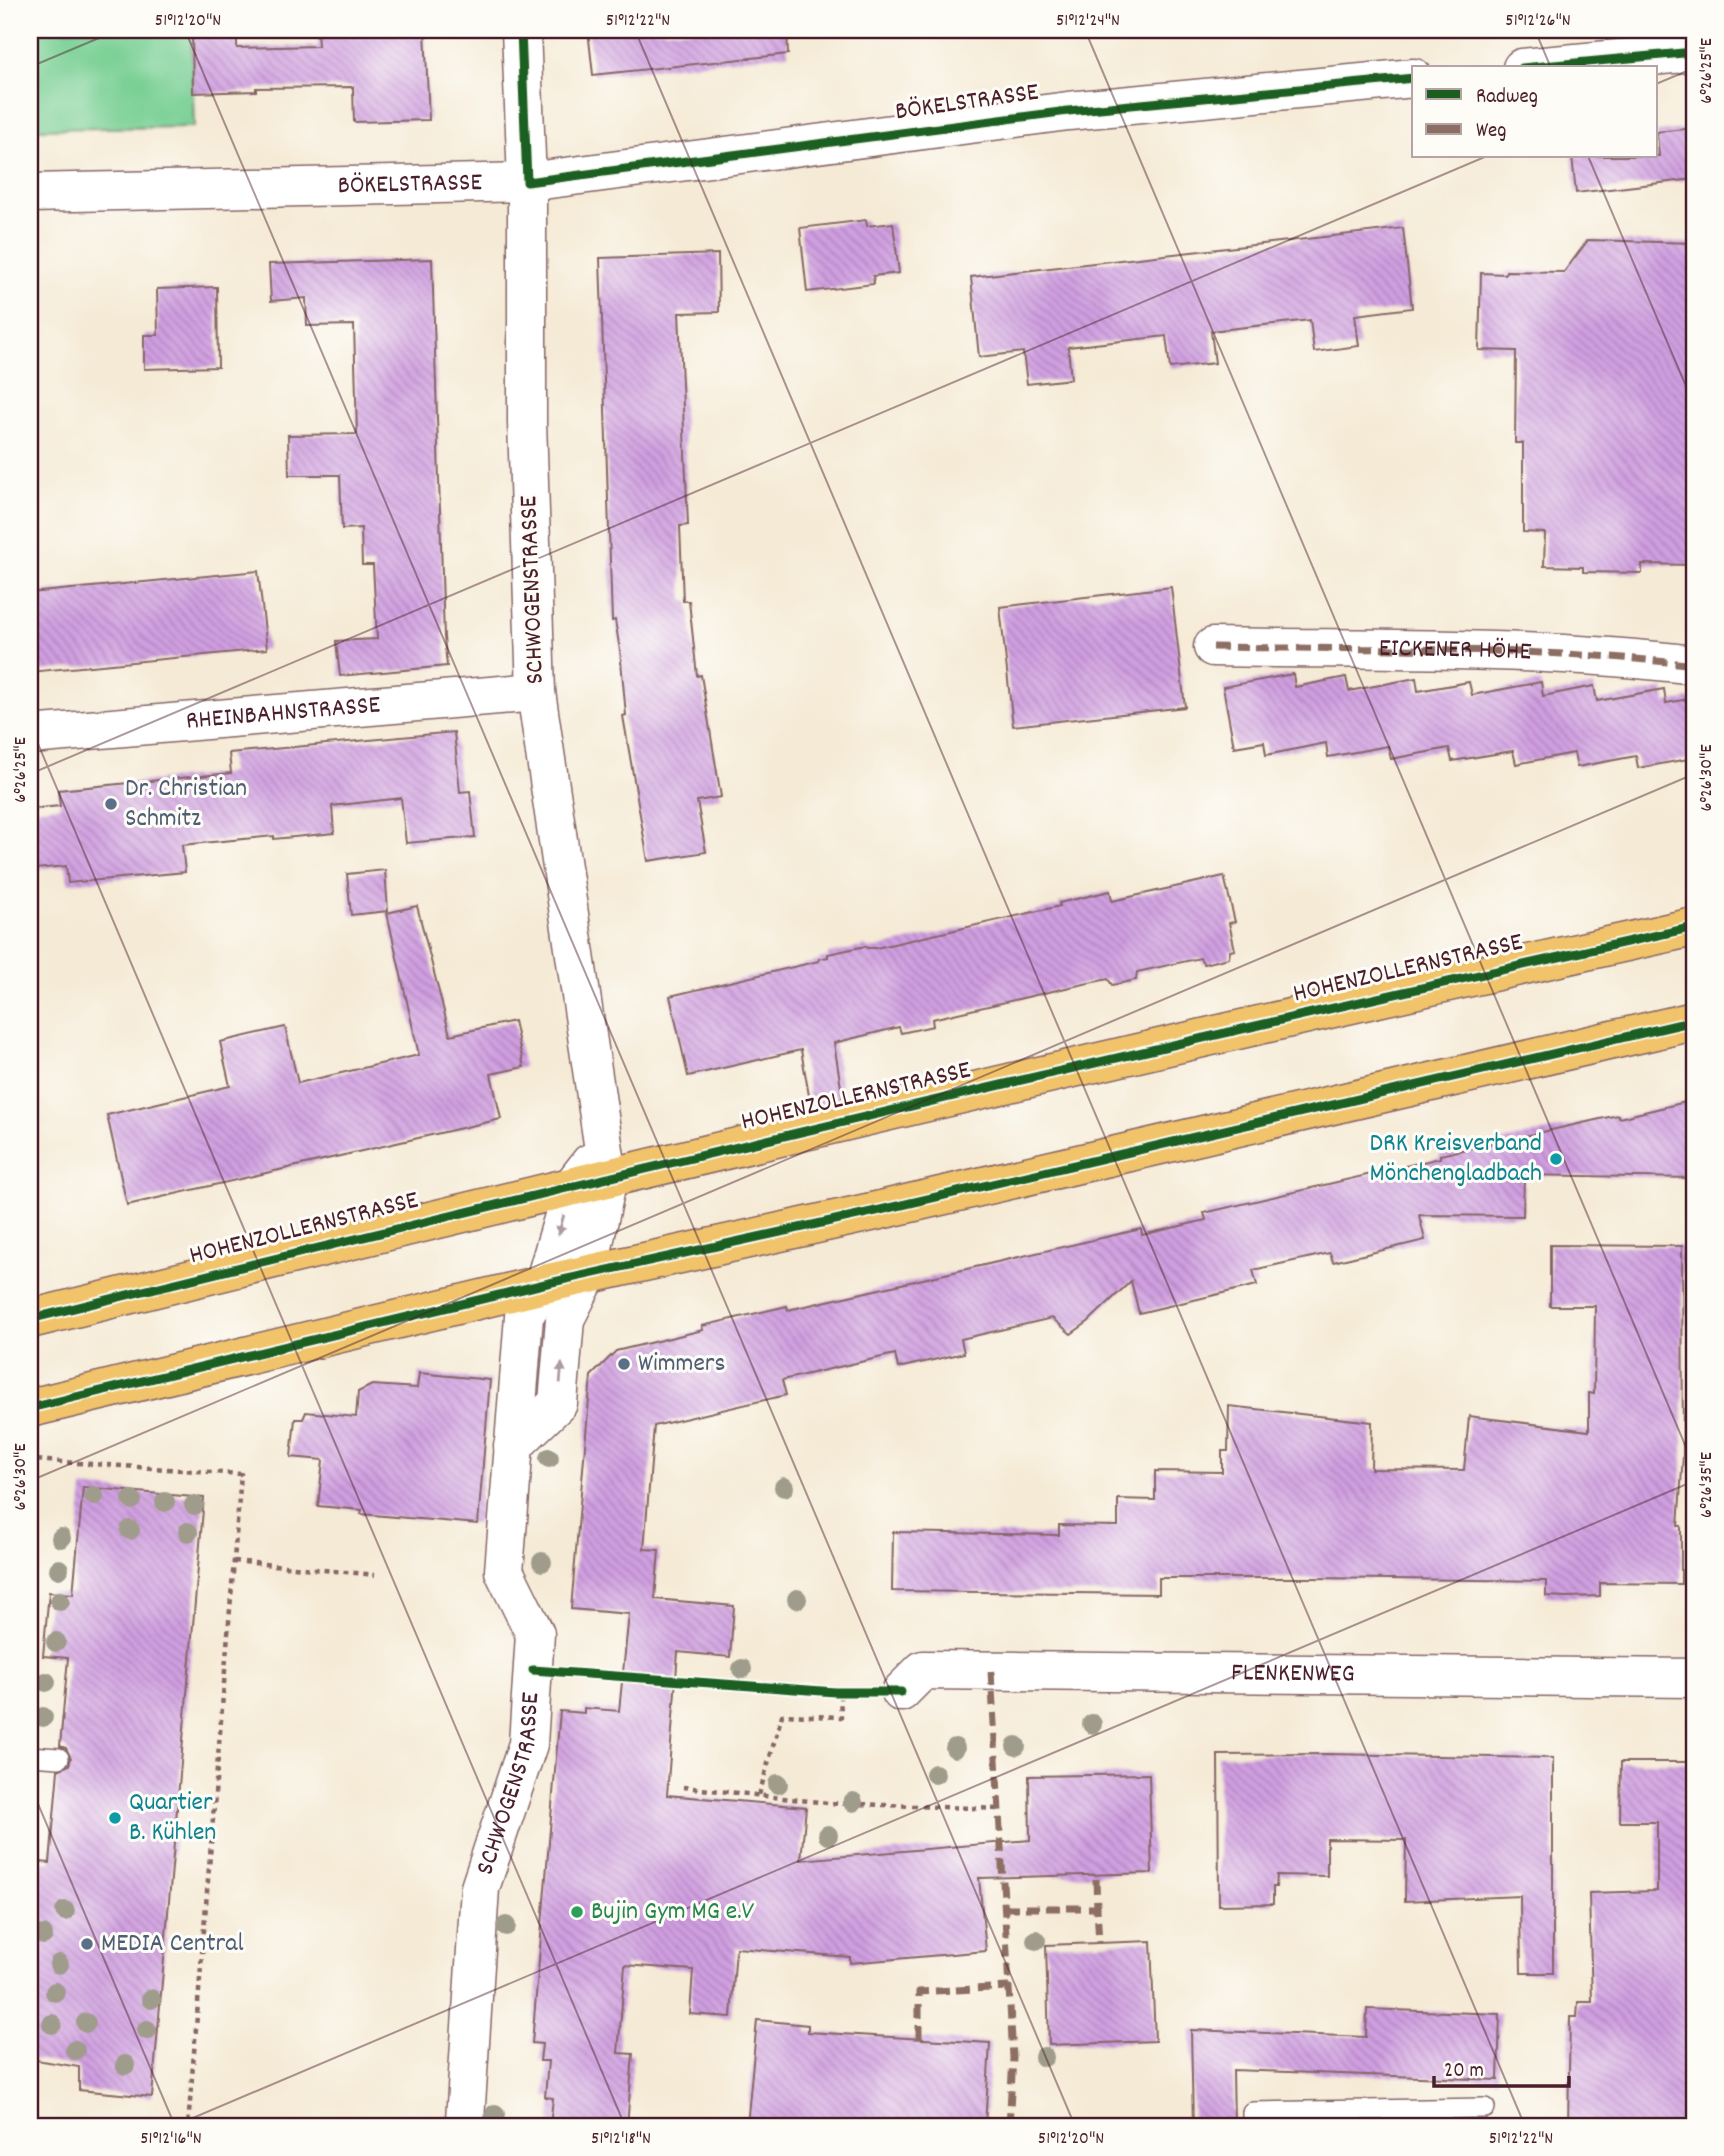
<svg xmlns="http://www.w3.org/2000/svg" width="1724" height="2156" font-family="Dekko,sans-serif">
  <defs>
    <pattern id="building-back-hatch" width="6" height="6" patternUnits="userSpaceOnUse" patternTransform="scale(1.75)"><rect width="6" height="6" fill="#d09fe1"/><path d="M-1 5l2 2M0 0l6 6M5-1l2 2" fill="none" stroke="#ab81b7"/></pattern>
  </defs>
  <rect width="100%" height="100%" fill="#fdfcf7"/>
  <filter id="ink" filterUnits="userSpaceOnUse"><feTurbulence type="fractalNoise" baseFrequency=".0143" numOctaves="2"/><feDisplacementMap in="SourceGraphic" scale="14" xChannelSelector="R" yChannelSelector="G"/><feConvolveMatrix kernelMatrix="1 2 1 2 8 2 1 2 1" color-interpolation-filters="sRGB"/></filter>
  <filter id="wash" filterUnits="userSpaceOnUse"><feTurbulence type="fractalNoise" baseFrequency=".00686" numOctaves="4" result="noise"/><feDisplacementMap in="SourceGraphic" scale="28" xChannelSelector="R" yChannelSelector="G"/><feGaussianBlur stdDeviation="1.57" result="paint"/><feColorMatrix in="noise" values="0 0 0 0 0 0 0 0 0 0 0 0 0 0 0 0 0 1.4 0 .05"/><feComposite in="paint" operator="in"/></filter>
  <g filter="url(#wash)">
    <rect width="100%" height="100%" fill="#f5ead5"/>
    <!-- green -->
    <path fill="#7ad095" stroke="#627860" stroke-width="2" d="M 30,30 L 191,30 L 194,127 L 30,129 Z"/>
    <g id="blocks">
      <!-- building -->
      <path fill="url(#building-back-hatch)" d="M 192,30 L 237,30 L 237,48 L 318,46 L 317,30 L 425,30 L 429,120 L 354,122 L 353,87 L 256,88 L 256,91 L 193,93 Z
        M 588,30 L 787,30 L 788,54 L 593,75 Z
        M 1694,128 L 1694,179 L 1576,193 L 1572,156 L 1659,156 L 1657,132 Z
        M 866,220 L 867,226 L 893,223 L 899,273 L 873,276 L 874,284 L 807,292 L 800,228 Z
        M 1403,228 L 1412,308 L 1355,315 L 1359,346 L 1314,352 L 1310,320 L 1211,331 L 1215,363 L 1170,368 L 1166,336 L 1068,347 L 1071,379 L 1027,384 L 1023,352 L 979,357 L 971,277 Z
        M 1588,240 L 1694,243 L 1694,565 L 1642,564 L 1642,573 L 1583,572 L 1583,567 L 1544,566 L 1545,533 L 1523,532 L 1523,443 L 1515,443 L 1516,351 L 1479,350 L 1481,273 L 1505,274 L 1506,271 L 1564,272 Z
        M 718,254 L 719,312 L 679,313 L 688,525 L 680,526 L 683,601 L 689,601 L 697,676 L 701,675 L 721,797 L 697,801 L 706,852 L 648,861 L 623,716 L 626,715 L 620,650 L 615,620 L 612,621 L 600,258 Z
        M 432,259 L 444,637 L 447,666 L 340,676 L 336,641 L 377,639 L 373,565 L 362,565 L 361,528 L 342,529 L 340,475 L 289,475 L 288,435 L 357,434 L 354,325 L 307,326 L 306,298 L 271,301 L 269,264 Z
        M 217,287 L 218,367 L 144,369 L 144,335 L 158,335 L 157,289 Z
        M 258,571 L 267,649 L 30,672 L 30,593 Z
        M 1171,587 L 1185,707 L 1013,726 L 1000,607 Z
        M 1293,674 L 1295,687 L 1346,677 L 1349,691 L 1416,678 L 1418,691 L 1469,682 L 1472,695 L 1541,682 L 1543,696 L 1594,686 L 1597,701 L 1664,689 L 1666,703 L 1694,698 L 1694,758 L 1638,768 L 1636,756 L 1577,767 L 1574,753 L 1516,764 L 1513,751 L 1452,761 L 1449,748 L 1391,759 L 1388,746 L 1328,757 L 1326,743 L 1266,755 L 1264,742 L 1234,747 L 1223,687 Z
        M 454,732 L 460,792 L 470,791 L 475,837 L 406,843 L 401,798 L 332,806 L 334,833 L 274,839 L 274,836 L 182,845 L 185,872 L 68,883 L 66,866 L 35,869 L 34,861 L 30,861 L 30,809 L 60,806 L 58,790 L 231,773 L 229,753 Z
        M 385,870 L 388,911 L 351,915 L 347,874 Z
        M 1224,876 L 1235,922 L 1229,923 L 1235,950 L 1230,951 L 1229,958 L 1204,964 L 1200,958 L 1137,972 L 1136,980 L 1112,985 L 1108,979 L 1070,987 L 932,1019 L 933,1026 L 901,1033 L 899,1027 L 834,1043 L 843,1100 L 811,1107 L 801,1050 L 688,1076 L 670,996 L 819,961 L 819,959 L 828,957 L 828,954 L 866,946 L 867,948 L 876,948 L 1060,906 L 1059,903 L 1110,891 L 1112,901 Z
        M 417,906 L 450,1035 L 514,1021 L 524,1067 L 491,1074 L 501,1119 L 127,1205 L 107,1115 L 230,1086 L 220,1042 L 285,1027 L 298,1083 L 419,1055 L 387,913 Z
        M 1694,1100 L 1694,1178 L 1524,1175 L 1523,1216 L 1419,1215 L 1425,1240 L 1333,1262 L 1330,1253 L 1253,1270 L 1257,1285 L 1139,1313 L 1131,1281 L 1088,1322 L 1071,1334 L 1052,1318 L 961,1339 L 964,1353 L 898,1368 L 895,1354 L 782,1380 L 786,1395 L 654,1426 L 644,1549 L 659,1550 L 655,1599 L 734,1606 L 730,1657 L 678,1652 L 667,1795 L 806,1807 L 801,1860 L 1030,1840 L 1029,1776 L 1149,1774 L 1152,1873 L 979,1878 L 986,1951 L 850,1963 L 850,1957 L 736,1948 L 731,2017 L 690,2014 L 693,1970 L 625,1965 L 618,2053 L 633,2054 L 627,2126 L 550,2126 L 553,2098 L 545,2097 L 548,2061 L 540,2061 L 542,2044 L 532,2043 L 560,1711 L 584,1713 L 584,1708 L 619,1711 L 629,1614 L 571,1609 L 591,1376 L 616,1351 L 703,1330 L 702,1326 L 787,1306 L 788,1310 L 1141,1229 L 1142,1235 L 1206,1220 L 1204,1213 L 1440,1158 L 1440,1155 L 1618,1115 L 1619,1118 Z
        M 1550,1245 L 1682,1246 L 1683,1456 L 1678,1526 L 1681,1526 L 1681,1584 L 1600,1583 L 1600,1596 L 1566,1597 L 1546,1596 L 1546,1581 L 1311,1578 L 1159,1578 L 1159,1594 L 892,1591 L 893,1532 L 1059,1535 L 1059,1525 L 1118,1526 L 1118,1499 L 1155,1500 L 1155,1471 L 1222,1472 L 1222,1451 L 1228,1451 L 1229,1406 L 1372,1422 L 1371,1469 L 1464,1470 L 1469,1416 L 1589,1431 L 1589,1393 L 1594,1394 L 1595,1306 L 1550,1306 Z
        M 419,1373 L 490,1380 L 478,1524 L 361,1514 L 362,1510 L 318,1506 L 323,1460 L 291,1457 L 295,1419 L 303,1419 L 306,1412 L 356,1417 L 358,1392 L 372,1385 L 417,1388 Z
        M 83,1487 L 204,1498 L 152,2097 L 79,2090 L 79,2067 L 30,2059 L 30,1960 L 33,1924 L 30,1924 L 30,1861 L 50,1863 L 58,1770 L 69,1765 L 71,1758 L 66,1748 L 60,1746 L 68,1658 L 43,1656 L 49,1592 L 73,1594 Z
        M 1327,1754 L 1553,1758 L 1553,1973 L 1521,1973 L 1520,1896 L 1405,1901 L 1406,1840 L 1327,1839 L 1327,1876 L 1277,1875 L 1276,1887 L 1273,1887 L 1273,1904 L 1219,1905 L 1218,1755 Z
        M 1621,1762 L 1694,1762 L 1694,2126 L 1568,2126 L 1570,2017 L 1577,2017 L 1578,2002 L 1592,2002 L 1589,1893 L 1657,1891 L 1657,1822 L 1620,1822 Z
        M 1151,1941 L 1155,2041 L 1049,2045 L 1046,1945 Z
        M 1367,2009 L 1500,2014 L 1498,2080 L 1233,2070 L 1234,2126 L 1193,2126 L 1191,2030 L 1366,2037 Z
        M 757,2020 L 808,2025 L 808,2032 L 990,2043 L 985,2126 L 747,2126 Z"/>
    </g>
  </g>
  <g filter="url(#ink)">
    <use href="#blocks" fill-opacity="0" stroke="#866666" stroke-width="2"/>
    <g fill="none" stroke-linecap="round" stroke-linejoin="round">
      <!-- lane casing -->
      <g stroke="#866666" stroke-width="22">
        <path id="lane" d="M 30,1756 L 59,1758
          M 1252,2126 L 1252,2112 L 1485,2108"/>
      </g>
      <!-- street casing -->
      <g stroke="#866666" stroke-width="41">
        <g id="street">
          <path d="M 1522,68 L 1694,52"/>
          <path id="s1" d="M 30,193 L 527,182 L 1068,111 L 1414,78"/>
          <path d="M 1213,647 C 1373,650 1535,646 1694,665"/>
          <path id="s2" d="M 30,735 L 536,692"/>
          <path d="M 513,1446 L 558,1403 L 565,1319 L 587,1276 L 608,1177 L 536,692 L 527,422 L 527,182 L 521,30"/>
          <path id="s3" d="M 901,1692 L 923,1670 L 1694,1678"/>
          <path id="s4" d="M 467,2126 L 465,2120 L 480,1888 L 528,1744 L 535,1634 L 504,1571 L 524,1316 L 544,1284 L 573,1185 L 590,1163"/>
        </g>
      </g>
      <!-- primary casing -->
      <g stroke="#866666" stroke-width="41">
        <path id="primary" d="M 30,1319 C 583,1182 1138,1050 1694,927
          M 30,1408 L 544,1284 L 876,1211 L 1694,1021"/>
      </g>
      <!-- path -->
      <path stroke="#866666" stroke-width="4.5" stroke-dasharray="5 5" stroke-linecap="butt" d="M 30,1465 L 33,1460 L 241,1474 L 188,2126
        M 234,1561 L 375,1575
        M 683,1787 L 828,1803 L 1000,1809
        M 759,1795 L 782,1715 L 841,1717 L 840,1692"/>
      <!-- lane -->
      <use href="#lane" stroke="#fff" stroke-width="19"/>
      <!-- street -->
      <use href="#street" stroke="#fff" stroke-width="38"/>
      <!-- primary -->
      <use href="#primary" stroke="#f1c36a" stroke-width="38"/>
      <!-- quiet -->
      <g stroke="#8d6e63" stroke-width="7" stroke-dasharray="14 7" stroke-linecap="butt">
        <path id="s5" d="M 1213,647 C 1373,650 1535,646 1694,665"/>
        <path d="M 991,1671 L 1013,2058 L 1009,2126"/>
        <path d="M 1096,1879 L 1097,1908"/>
        <path d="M 1004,1908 L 1097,1908 L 1099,1943"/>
        <path d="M 919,2039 L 919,1992 L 1009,1987"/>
      </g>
      <!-- cycleway casing -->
      <g stroke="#fdfcf7" stroke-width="13">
        <path id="cycleway" d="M 521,30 L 527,182 L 1068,111 L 1414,78
          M 1522,68 L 1694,52
          M 30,1319 C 583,1182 1138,1050 1694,927
          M 30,1408 L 544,1284 L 876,1211 L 1694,1021
          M 533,1670 L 835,1692 L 901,1692"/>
      </g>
      <!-- cycleway -->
      <use href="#cycleway" stroke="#1b5e20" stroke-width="9"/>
    </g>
    <!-- trees -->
    <g fill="#a09c8c">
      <circle cx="549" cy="1458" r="10"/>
      <circle cx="784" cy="1487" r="10"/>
      <circle cx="94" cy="1496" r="10"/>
      <circle cx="132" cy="1500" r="10"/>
      <circle cx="165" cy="1502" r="10"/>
      <circle cx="194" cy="1505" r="10"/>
      <circle cx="130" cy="1530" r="10"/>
      <circle cx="188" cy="1532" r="10"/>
      <circle cx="61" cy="1538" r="10"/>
      <circle cx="542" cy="1562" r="10"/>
      <circle cx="59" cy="1569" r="10"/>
      <circle cx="797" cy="1599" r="10"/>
      <circle cx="60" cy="1601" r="10"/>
      <circle cx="56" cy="1642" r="10"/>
      <circle cx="742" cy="1669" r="10"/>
      <circle cx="46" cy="1682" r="10"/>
      <circle cx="43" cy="1717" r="10"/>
      <circle cx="1092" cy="1724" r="10"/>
      <circle cx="1016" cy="1746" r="10"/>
      <circle cx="955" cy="1748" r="10"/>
      <circle cx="935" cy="1774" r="10"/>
      <circle cx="778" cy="1784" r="10"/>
      <circle cx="853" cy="1802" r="10"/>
      <circle cx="828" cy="1835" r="10"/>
      <circle cx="65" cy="1911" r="10"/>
      <circle cx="506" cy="1926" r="10"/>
      <circle cx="43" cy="1935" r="10"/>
      <circle cx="1036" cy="1940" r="10"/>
      <circle cx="59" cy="1964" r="10"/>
      <circle cx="55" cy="1992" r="10"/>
      <circle cx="151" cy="1999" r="10"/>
      <circle cx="86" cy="2023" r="10"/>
      <circle cx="52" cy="2024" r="10"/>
      <circle cx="147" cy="2030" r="10"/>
      <circle cx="75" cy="2050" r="10"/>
      <circle cx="1044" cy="2057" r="10"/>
      <circle cx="125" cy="2065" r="10"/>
      <circle cx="495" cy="2114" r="10"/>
    </g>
    <!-- one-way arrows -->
    <defs><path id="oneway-solid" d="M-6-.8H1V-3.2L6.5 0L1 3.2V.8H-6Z" transform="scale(1.75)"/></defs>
    <g fill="#ae9aa0">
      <use href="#oneway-solid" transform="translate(561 1225) rotate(106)"/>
      <use href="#oneway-solid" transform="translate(561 1373) rotate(-85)"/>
    </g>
  </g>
  <!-- ticks -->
  <path fill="none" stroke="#4a1f2b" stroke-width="2" stroke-opacity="0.45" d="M 185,30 L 1075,2126M 635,30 L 1525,2126M 1085,30 L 1694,1466M 1535,30 L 1551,68M 30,67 L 118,30M 1656,84 L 1694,68M 1588,156 L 1694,405M 30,725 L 625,2126M 30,774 L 1487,156M 30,1481 L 1694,774M 30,1785 L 175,2126M 174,2126 L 1694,1481"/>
  <!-- markers -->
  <g fill="#5c6f8a" stroke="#fdfcf7" stroke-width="2.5">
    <circle cx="111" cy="804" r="7"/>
    <circle cx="624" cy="1364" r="7"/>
    <circle cx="87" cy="1944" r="7"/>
  </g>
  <g fill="#0f9aa8" stroke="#fdfcf7" stroke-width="2.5">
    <circle cx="1556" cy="1159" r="7"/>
    <circle cx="115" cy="1818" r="7"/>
  </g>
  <circle fill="#2e9e5b" stroke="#fdfcf7" stroke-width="2.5" cx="577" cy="1912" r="7"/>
  <g text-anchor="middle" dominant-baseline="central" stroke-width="6" stroke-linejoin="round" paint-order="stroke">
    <!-- street labels -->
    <g font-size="26" fill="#4a1f2b" stroke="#fdfcf7">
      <text transform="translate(967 103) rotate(-8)">BÖKELSTRASSE</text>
      <text stroke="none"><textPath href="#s1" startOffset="380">BÖKELSTRASSE</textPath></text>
      <text transform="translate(533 590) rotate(-92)">SCHWOGENSTRASSE</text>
      <text stroke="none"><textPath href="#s5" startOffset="242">EICKENER HÖHE</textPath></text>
      <text stroke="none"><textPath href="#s2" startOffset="254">RHEINBAHNSTRASSE</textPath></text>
      <text transform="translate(1408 969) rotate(-13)">HOHENZOLLERNSTRASSE</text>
      <text transform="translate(856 1097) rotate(-13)">HOHENZOLLERNSTRASSE</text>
      <text transform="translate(304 1229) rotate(-14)">HOHENZOLLERNSTRASSE</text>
      <text stroke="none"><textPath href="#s3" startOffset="401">FLENKENWEG</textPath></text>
      <text stroke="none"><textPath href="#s4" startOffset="348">SCHWOGENSTRASSE</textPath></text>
    </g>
    <!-- service labels -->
    <g font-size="26" fill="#4e5e75" stroke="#fdfcf7" text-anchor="start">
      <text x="125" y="789">Dr. Christian<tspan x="125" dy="30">Schmitz</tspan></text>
      <text x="638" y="1364">Wimmers</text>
      <text x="101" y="1944">MEDIA Central</text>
    </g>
    <!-- culture labels -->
    <g font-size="26" fill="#0d838f" stroke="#fdfcf7" text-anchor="end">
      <text x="1542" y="1144">DRK Kreisverband<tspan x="1542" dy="30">Mönchengladbach</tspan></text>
      <text x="129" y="1803" text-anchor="start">Quartier<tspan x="129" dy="30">B. Kühlen</tspan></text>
    </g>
    <!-- leisure labels -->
    <g font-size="26" fill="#27864d" stroke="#fdfcf7" text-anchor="start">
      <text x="591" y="1912">Bujin Gym MG e.V</text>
    </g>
  </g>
  <!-- margin -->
  <rect width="1724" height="2156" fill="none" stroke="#fdfcf7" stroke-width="77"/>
  <!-- legend -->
  <rect x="1412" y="66" width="245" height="91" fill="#fdfcf7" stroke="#b5a4a5" stroke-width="2"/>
  <rect x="1426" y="89" width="35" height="10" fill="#1b5e20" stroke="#b5a4a5" stroke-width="2"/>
  <text x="1476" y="102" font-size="21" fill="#4a1f2b">Radweg</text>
  <rect x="1426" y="124" width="35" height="10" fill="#8d6e63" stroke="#b5a4a5" stroke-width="2"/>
  <text x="1476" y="136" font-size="21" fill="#4a1f2b">Weg</text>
  <!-- scale -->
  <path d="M1434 2076v10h135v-10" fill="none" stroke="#4a1f2b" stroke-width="3.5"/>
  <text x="1444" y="2076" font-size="21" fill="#4a1f2b" stroke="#fdfcf7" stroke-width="5" paint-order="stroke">20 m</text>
  <rect x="38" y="38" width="1648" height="2080" fill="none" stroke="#4a1f2b" stroke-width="2.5"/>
  <g font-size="18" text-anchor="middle" fill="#4a1f2b">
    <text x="188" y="25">51°12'20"N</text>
    <text x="638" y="25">51°12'22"N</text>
    <text x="1088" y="25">51°12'24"N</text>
    <text x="1538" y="25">51°12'26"N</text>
    <text transform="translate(1705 71) rotate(-90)" y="6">6°26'25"E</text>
    <text transform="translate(19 770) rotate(-90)" y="6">6°26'25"E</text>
    <text transform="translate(1705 778) rotate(-90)" y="6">6°26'30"E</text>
    <text transform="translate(19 1477) rotate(-90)" y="6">6°26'30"E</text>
    <text transform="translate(1705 1485) rotate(-90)" y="6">6°26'35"E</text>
    <text x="171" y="2143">51°12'16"N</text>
    <text x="621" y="2143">51°12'18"N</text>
    <text x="1071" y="2143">51°12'20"N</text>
    <text x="1521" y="2143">51°12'22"N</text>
  </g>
</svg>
